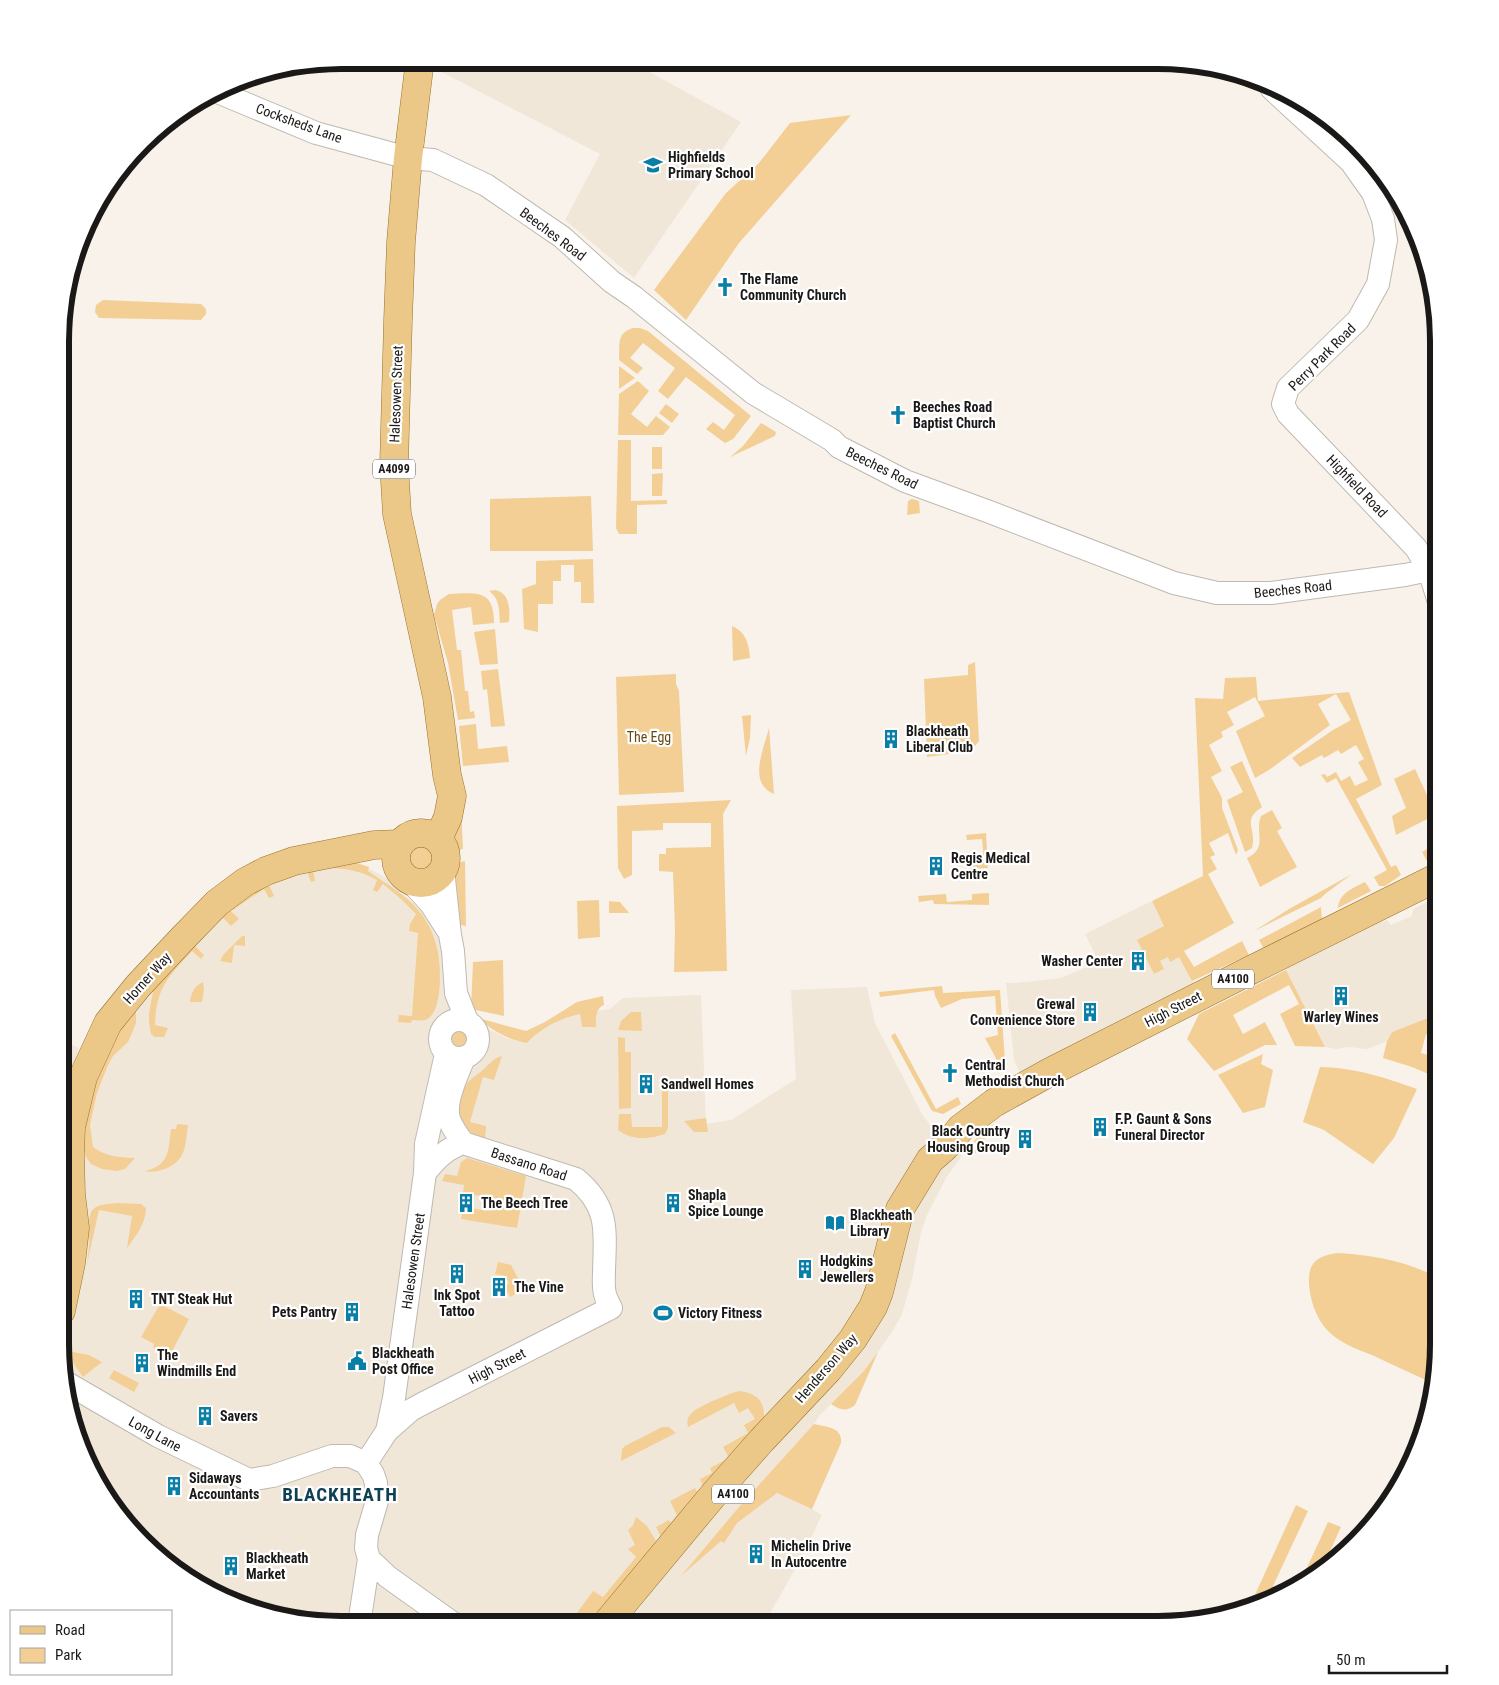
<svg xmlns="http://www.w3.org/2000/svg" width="1499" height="1685" font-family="'Roboto Condensed',sans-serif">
  <rect width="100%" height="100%" fill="#f8f2ea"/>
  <!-- built -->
  <path fill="#f1e7d8" d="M 433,60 L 629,61 L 741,122 L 634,278 L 565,220 L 600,154 L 432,67 Z
    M 357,862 L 388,879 L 415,905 L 450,935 L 455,1020 L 478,1018 L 491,1030 L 506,1038 L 527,1043 L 543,1028 L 555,1022 L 580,1013 L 610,1009 L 623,998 L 701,995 L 706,1124 L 731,1120 L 796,1079 L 791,990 L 867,987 L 875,1023 L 922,1114 L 946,1146 L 962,1156 L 946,1178 L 927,1215 L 921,1232 L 912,1279 L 902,1314 L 892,1332 L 864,1372 L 819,1416 L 814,1424 L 812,1509 L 822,1515 L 802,1557 L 764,1624 L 323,1624 L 268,1615 L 201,1587 L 143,1543 L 107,1500 L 75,1434 L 61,1362 L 61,1350 L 71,1316 L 82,1165 L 84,1125 L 97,1057 L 218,908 L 263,881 Z
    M 1438,897 L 1438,1014 L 1392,1032 L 1387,1041 L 1367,1049 L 1349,1047 L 1336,1049 L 1325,1047 L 1286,970 L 1281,955 L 1371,922 L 1373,925 L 1387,920 L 1391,925 L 1412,916 L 1413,909 Z
    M 1152,901 L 1200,995 L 1025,1086 L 1014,1060 L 1006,983 L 1016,983 L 1061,978 L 1099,962 L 1085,934 Z
    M 61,1040 L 79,1048 L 67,1084 L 61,1107 Z"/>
  <!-- green -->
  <path fill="#f3cf96" d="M 851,115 L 739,243 L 686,320 L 654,290 L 726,193 L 759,163 L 790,123 Z
    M 103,300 L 201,304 L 206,309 L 206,314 L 201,320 L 99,318 L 95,312 L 96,305 Z
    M 633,328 L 640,328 L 648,331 L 751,416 L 733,439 L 725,443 L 706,429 L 713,422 L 724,430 L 735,415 L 686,377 L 668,399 L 658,391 L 675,368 L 643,343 L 630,358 L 643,368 L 637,374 L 619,360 C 620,345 616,333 633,328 Z
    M 619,366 L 635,378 L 619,389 Z
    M 638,381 L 649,391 L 631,414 L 647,427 L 656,416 L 670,427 L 663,435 L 618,435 L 619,394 Z
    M 666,404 L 679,414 L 672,423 L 659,413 Z
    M 761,423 L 776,432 L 775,436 L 730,457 L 743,446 Z
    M 618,440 L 631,440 L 631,501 L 667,500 L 667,504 L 637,505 L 637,534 L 619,534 L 616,528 Z
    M 652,447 L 662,447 L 662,469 L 652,469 Z
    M 663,473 L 662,496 L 652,496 L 652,474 Z
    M 591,496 L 593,551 L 490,551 L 490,499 Z
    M 912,499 L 919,501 L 920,513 L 907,515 L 908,501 Z
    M 593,559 L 594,603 L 581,603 L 581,582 L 574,582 L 574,565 L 561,565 L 561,581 L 553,581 L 553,604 L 538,604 L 538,632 L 524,629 L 522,589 L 536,584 L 536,561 Z
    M 495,590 C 510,593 510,609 509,622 L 500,623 C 499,610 500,599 489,591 Z
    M 449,594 C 477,593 494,589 494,623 L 473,625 L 471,607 L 452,610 L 457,650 L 461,650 L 465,691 L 468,691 L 470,712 L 474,711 L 475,718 L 458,720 L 448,663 L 434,615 L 437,604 L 440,600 Z
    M 732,626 C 746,632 749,644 750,658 L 733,661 Z
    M 495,629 L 498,664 L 480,665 L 474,632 Z
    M 975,662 L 979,741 L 971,751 L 927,757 L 924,679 L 968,675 L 968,665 Z
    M 498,669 L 505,726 L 491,727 L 487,689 L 483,690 L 481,671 Z
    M 676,674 L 676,684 L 679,691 L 684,792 L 619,795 L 616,677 Z
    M 1256,677 L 1258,701 L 1349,692 L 1382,785 L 1356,799 L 1391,867 L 1396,865 L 1401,875 L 1385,886 L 1379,886 L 1374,877 L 1387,870 L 1336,778 L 1327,783 L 1321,775 L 1325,774 L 1327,777 L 1336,772 L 1341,781 L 1350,776 L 1355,786 L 1368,780 L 1358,762 L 1364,759 L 1356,745 L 1341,754 L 1338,750 L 1324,758 L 1322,755 L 1300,767 L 1292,758 L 1333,730 L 1351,720 L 1336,694 L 1318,704 L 1330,725 L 1269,770 L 1255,778 L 1236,731 L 1265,716 L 1255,697 L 1227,712 L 1234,725 L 1221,732 L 1223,737 L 1209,745 L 1222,771 L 1211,777 L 1222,798 L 1222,808 L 1238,850 L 1236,855 L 1228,833 L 1209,843 L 1215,855 L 1210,857 L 1217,869 L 1208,874 L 1234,923 L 1184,951 L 1194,967 L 1242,941 L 1249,955 L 1192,981 L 1179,957 L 1170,962 L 1168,957 L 1160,961 L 1164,969 L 1154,974 L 1137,940 L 1164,926 L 1152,901 L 1203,876 L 1195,698 L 1223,699 L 1225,678 Z
    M 751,715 L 750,738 L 746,756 L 742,716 Z
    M 476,724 L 478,749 L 507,746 L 509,762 L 463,766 L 459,726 Z
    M 769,728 L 774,794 C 747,783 764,749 769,728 Z
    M 1242,761 L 1262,807 C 1241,821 1257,828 1252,848 L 1245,852 L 1227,800 L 1243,792 L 1230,767 Z
    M 1415,769 L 1438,819 L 1438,830 L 1431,817 L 1396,835 L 1392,816 L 1406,808 L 1394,779 Z
    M 731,800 L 723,814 L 727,971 L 674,972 L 675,930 L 673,872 L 659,871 L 659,854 L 666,854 L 666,848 L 711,847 L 711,823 L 663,823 L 663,830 L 632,831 L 632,875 L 624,879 L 618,868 L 617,806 Z
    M 461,807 L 463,849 L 455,851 L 454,836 Z
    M 1272,810 L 1282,828 L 1277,831 L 1297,867 L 1260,887 L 1247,858 C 1269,847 1254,833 1261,816 Z
    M 986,833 L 988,868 L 970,869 L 969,862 L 984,861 L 982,839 L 967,840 L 966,835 Z
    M402 858a19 19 0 1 1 38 0a19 19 0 1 1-38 0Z
    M 1438,843 L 1438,857 L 1428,863 L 1422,852 Z
    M 350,861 L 369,867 L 368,871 C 389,886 413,898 426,921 C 432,930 436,942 438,953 C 441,968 442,1006 430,1017 C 426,1022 418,1020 412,1020 L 411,1023 L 398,1022 L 399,1015 L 412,1016 L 418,933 L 409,931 L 410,924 L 416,914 L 402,900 L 383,884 L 377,892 L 373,890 L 377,880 C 359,869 334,866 313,869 L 315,881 L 311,882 L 307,871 L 279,879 L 269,885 L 274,896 L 269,898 L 264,889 L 231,911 L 239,919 L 231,926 L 223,918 L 195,946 L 204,955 L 201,959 L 192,951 C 168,977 156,988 155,1025 L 168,1028 L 164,1037 L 155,1037 L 151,1034 L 149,1023 L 149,1013 L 155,981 L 178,951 L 268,877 Z
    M 465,861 L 466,926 L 456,924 L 454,884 L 457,863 Z
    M 1352,874 L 1325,894 L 1321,898 L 1254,931 L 1289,909 Z
    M 1365,882 L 1371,891 L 1338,908 C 1339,893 1353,888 1365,882 Z
    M 989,893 L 989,905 L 934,904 L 933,900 L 919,902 L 918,896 L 946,894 L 947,902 L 972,900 L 972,894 Z
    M 599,900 L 600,937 L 578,939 L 577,901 Z
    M 609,901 L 620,902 L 629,913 L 609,913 Z
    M 1321,907 L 1322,920 L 1264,949 L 1259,940 Z
    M 242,936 L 245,936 L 245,946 L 234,945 L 232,963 L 220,961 L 223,955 Z
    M 503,960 L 504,1016 L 471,1009 L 473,962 Z
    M 1286,970 L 1325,1047 L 1295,1046 L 1280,1014 L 1299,1004 L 1289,985 L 1233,1015 L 1243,1034 L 1265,1022 L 1277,1045 L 1265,1045 L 1214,1071 L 1187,1039 L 1199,1014 Z
    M 203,982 L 204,989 L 202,1002 L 190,1002 C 191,993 194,986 203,982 Z
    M 942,986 L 943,993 L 1000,990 L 1005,1061 L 999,1064 L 985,1038 L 998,1035 L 995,996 L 962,999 L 941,1008 L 935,996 L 934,990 L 880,997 L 879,992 Z
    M 603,996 L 604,1005 C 595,1009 596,1018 596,1027 L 582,1027 L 580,1014 C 559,1019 542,1027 527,1043 C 507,1039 494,1032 478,1018 L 526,1031 L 545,1022 L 577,1002 Z
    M 136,1009 L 136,1023 L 132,1033 L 128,1042 L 113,1056 L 108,1065 L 97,1093 L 90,1125 L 93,1147 C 106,1157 119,1157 135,1158 L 125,1169 L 117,1171 L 102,1169 L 91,1164 L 86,1157 L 82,1147 L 86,1108 L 112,1037 Z
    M 631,1012 L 641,1012 L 642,1031 L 618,1030 L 621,1021 Z
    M 1438,1014 L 1438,1038 L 1426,1034 L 1421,1053 L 1438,1058 L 1438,1078 L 1412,1067 L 1383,1058 L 1387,1041 L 1392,1032 Z
    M 458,1026 C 472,1030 480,1040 467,1052 L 447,1048 C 443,1038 447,1030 458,1026 Z
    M 895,1033 L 936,1109 L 958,1097 L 961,1104 L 943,1114 L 932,1111 L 891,1036 Z
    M 618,1037 L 625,1038 L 625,1052 L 631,1052 L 631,1108 L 619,1109 Z
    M 1263,1054 L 1261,1064 L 1273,1070 L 1265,1107 L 1243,1113 L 1218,1075 Z
    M 502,1056 L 494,1080 L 483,1077 L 470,1122 L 486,1126 L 485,1138 C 480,1136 474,1135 470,1132 C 455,1123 457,1098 466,1085 C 470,1078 478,1075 484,1069 C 489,1064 495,1057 502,1056 Z
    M 1320,1067 C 1357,1068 1383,1077 1417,1089 L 1394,1138 L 1373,1164 L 1324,1130 L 1303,1122 Z
    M 662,1090 L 668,1090 L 668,1128 L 665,1134 C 650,1139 632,1141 618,1130 L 619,1114 L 631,1114 L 632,1127 L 662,1127 Z
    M 706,1118 L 708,1132 L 694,1132 L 684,1121 Z
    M 177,1124 L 188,1125 C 185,1145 187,1160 165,1169 C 158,1171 152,1173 145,1171 C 170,1165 168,1151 171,1129 L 176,1129 Z
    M 994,1124 L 976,1153 L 968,1148 L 983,1131 Z
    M 467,1158 L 526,1176 L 517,1228 L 461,1219 L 463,1207 L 489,1211 L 491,1198 L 463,1193 L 464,1185 L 442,1181 L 445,1174 L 457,1176 L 461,1162 Z
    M 118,1203 L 141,1204 L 146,1208 C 146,1223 136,1236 127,1248 L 132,1216 L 99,1210 L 87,1264 C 88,1255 90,1245 89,1236 C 89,1208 89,1205 118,1203 Z
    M 1338,1253 C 1372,1255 1408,1261 1438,1278 L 1438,1362 L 1435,1381 L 1428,1381 C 1409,1372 1390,1364 1372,1355 C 1356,1349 1340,1343 1328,1331 C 1315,1318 1308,1294 1309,1277 C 1310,1259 1323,1255 1338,1253 Z
    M 498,1262 L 511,1265 L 524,1289 L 510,1297 L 504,1286 L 509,1283 L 505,1276 L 495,1274 Z
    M 160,1304 L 189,1319 L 169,1357 L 153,1347 L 154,1344 L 141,1337 Z
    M 68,1351 L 89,1355 L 102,1362 L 83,1377 L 75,1366 Z
    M 878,1352 L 855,1405 C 846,1412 840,1410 831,1404 L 863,1372 Z
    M 114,1370 L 139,1383 L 134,1392 L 109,1378 Z
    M 739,1391 C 757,1393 765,1401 764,1419 L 661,1537 L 656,1527 L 669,1520 L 671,1523 L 677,1515 L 670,1501 L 695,1488 L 698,1493 L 703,1487 L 700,1479 L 712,1473 L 710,1468 L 729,1458 L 723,1447 L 748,1433 L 744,1425 L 755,1419 L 748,1408 L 739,1413 L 734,1403 L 688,1427 C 687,1422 687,1419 690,1415 C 697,1406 721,1398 732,1393 Z
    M 814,1424 C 826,1427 843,1427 841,1443 L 812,1509 L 777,1493 L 737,1523 L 724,1543 L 721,1541 L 681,1576 L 739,1507 Z
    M 662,1427 L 669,1427 L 676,1433 L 621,1461 L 622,1449 L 625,1446 Z
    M 1296,1505 L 1308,1511 L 1266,1601 L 1248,1610 Z
    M 636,1517 L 647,1526 L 656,1541 L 648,1554 L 588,1624 L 569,1624 L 593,1591 L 603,1597 L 636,1557 L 628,1549 L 635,1545 L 628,1530 L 633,1525 Z
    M 1328,1522 L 1341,1527 L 1320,1573 L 1314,1578 L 1299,1585 Z"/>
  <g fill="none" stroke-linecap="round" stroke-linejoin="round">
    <!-- minor casing -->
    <g stroke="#beb9b1" stroke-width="24">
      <path id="minor" d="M 1272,89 L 1351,162 L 1373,193 L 1383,219 L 1386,240 L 1378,284 L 1358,320 L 1288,388 L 1283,404 L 1288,414 L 1416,548 L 1429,570 L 1438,599
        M 220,93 L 316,133 L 408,158 L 433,160 L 486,185 L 562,237 L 612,282 L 634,297 L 753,393 L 832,440 L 839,447 L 905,481 L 987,511 L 1174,583 L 1217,593 L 1271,593 L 1405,575 L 1429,570
        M 443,870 L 450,935 L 453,951 L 456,993 L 467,1021
        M 411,882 L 431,904 L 447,929
        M440 1039a19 19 0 1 1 38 0a19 19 0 1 1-38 0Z
        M 463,1143 C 458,1135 452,1128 449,1119 C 444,1102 457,1075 464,1058
        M 65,1382 L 158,1436 L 249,1480 L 273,1476 L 332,1456 L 350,1456 L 366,1463 L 373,1474 L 376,1483 L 377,1501 L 367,1535 L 366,1548 L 369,1559 L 359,1624
        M 387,1431 L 411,1410 L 420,1405 L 611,1308 C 609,1304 606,1299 605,1294 C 603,1287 604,1278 604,1271 C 605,1232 610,1207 576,1179 L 463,1143 C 446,1149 437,1158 425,1173
        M 366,1463 L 387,1431 L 394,1398 L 425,1173 L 426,1144 L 446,1054
        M 369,1559 L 388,1577 L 454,1624"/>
    </g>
    <!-- major casing -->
    <g stroke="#9a732c" stroke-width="29">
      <path id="major" d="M 420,60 L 408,158 L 401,242 L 398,320 L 394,465 L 397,514 L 437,697 L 447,775 L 452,796 L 448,817 L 438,839
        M396 858a25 25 0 1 1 50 0a25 25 0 1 1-50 0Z
        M 61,1311 L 71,1263 L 75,1228 L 71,1194 L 70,1153 L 71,1127 L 83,1077 L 108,1023 L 138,986 L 182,939 L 217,903 L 245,882 L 266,871 L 294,861 L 374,845 L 399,844
        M 606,1624 L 715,1493 L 762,1440 L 828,1370 L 853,1339 L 873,1307 L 879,1292 L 900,1209 L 930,1160 L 946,1146 L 961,1128 L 994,1103 L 1050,1072 L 1249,971 L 1438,877"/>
    </g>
    <!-- minor -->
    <use href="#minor" stroke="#fff" stroke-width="22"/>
    <!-- major -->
    <use href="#major" stroke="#ebc888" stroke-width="28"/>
  </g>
  <!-- icons -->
  <defs>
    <g id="school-bare" transform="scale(1.5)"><path d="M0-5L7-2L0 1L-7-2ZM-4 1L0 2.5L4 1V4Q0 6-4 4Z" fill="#097ea6" stroke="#fff" stroke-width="2.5" paint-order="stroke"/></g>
    <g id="church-bare" transform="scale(1.5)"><path d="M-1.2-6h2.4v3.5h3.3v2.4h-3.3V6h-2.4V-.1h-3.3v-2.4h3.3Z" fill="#097ea6" stroke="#fff" stroke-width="2.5" paint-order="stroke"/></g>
    <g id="building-bare" transform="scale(1.5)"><path d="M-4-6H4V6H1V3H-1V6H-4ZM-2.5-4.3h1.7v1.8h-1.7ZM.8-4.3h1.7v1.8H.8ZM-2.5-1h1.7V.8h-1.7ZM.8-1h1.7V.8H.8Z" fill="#097ea6" stroke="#fff" stroke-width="2.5" paint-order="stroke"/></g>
    <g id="library-bare" transform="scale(1.5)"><path d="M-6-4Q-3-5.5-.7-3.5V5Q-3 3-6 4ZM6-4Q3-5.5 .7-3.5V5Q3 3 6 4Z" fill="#097ea6" stroke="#fff" stroke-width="2.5" paint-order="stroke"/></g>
    <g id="stadium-bare" transform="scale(1.5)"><path d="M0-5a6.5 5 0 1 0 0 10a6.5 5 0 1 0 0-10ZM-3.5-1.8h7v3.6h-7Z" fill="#097ea6" stroke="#fff" stroke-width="2.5" paint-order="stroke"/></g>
    <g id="civic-bare" transform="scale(1.5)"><path d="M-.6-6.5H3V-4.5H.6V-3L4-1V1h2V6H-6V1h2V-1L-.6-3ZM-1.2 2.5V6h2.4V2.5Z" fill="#097ea6" stroke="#fff" stroke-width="2.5" paint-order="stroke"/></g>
  </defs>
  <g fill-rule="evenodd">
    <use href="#school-bare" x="653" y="165"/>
    <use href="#church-bare" x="725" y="287"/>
    <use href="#church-bare" x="898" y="415"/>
    <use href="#building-bare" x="891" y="739"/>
    <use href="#building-bare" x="936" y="866"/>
    <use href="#building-bare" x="1138" y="961"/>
    <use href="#building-bare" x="1341" y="996"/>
    <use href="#building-bare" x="1090" y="1012"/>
    <use href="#church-bare" x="950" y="1073"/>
    <use href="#building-bare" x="646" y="1084"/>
    <use href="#building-bare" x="1100" y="1127"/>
    <use href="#building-bare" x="1025" y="1139"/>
    <use href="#building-bare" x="466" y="1203"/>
    <use href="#building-bare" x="673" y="1203"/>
    <use href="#library-bare" x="835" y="1223"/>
    <use href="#building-bare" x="805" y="1269"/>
    <use href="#building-bare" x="457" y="1274"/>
    <use href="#building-bare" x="499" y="1287"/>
    <use href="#building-bare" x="136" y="1299"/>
    <use href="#building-bare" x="352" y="1312"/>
    <use href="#stadium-bare" x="663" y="1313"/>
    <use href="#civic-bare" x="357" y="1361"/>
    <use href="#building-bare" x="142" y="1363"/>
    <use href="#building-bare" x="205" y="1416"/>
    <use href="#building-bare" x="174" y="1486"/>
    <use href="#building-bare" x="756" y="1554"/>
    <use href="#building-bare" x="231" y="1566"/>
  </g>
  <g text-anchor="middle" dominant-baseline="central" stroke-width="4.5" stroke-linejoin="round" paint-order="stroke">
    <!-- shield labels -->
    <g fill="#fff" stroke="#5f5e5d" stroke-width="1">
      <rect x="373" y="459.5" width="42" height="19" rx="4"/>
      <rect x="1212" y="969.5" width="42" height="19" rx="4"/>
      <rect x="712" y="1484.5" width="42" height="19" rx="4"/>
    </g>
    <g font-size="12" font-weight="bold" fill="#1b1917">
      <text x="394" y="469">A4099</text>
      <text x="1233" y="979">A4100</text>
      <text x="733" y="1494">A4100</text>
    </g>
    <!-- street labels -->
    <g font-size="14" fill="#1b1917" stroke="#fff">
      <text transform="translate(299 123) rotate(20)">Cocksheds Lane</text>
      <text transform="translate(553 234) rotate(37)">Beeches Road</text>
      <text transform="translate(1322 357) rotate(-45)">Perry Park Road</text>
      <text transform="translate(396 394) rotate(-88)">Halesowen Street</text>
      <text transform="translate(882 468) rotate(26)">Beeches Road</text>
      <text transform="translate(1357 486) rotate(46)">Highfield Road</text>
      <text transform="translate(1293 589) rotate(-6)">Beeches Road</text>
      <text transform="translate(147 978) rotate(-48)">Horner Way</text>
      <text transform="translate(1173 1009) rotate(-27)">High Street</text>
      <text transform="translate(529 1164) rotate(18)">Bassano Road</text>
      <text transform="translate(413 1261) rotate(-82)">Halesowen Street</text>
      <text transform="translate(497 1366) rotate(-27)">High Street</text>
      <text transform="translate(826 1368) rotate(-49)">Henderson Way</text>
      <text transform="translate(155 1434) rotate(29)">Long Lane</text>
    </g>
    <!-- poi labels -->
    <g font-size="14" font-weight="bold" fill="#1b1917" stroke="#fff" text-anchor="start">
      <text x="668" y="157">Highfields<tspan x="668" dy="16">Primary School</tspan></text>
      <text x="740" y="279">The Flame<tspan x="740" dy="16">Community Church</tspan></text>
      <text x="913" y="407">Beeches Road<tspan x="913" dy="16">Baptist Church</tspan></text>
      <text x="906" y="731">Blackheath<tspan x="906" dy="16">Liberal Club</tspan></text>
      <text x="951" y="858">Regis Medical<tspan x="951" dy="16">Centre</tspan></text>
      <text x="1123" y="961" text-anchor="end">Washer Center</text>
      <text x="1075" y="1004" text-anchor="end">Grewal<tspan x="1075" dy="16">Convenience Store</tspan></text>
      <text x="1341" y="1017" text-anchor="middle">Warley Wines</text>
      <text x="965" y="1065">Central<tspan x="965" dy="16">Methodist Church</tspan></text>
      <text x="661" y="1084">Sandwell Homes</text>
      <text x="1115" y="1119">F.P. Gaunt &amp; Sons<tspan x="1115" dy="16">Funeral Director</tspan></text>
      <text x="1010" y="1131" text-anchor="end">Black Country<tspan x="1010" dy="16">Housing Group</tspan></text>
      <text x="688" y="1195">Shapla<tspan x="688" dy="16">Spice Lounge</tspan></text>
      <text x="481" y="1203">The Beech Tree</text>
      <text x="850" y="1215">Blackheath<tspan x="850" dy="16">Library</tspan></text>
      <text x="820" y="1261">Hodgkins<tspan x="820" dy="16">Jewellers</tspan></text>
      <text x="514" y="1287">The Vine</text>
      <text x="457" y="1295" text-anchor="middle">Ink Spot<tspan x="457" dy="16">Tattoo</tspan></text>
      <text x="151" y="1299">TNT Steak Hut</text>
      <text x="337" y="1312" text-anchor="end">Pets Pantry</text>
      <text x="678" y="1313">Victory Fitness</text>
      <text x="372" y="1353">Blackheath<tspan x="372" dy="16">Post Office</tspan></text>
      <text x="157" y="1355">The<tspan x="157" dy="16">Windmills End</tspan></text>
      <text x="220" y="1416">Savers</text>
      <text x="189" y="1478">Sidaways<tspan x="189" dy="16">Accountants</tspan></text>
      <text x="771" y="1546">Michelin Drive<tspan x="771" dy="16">In Autocentre</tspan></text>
      <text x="246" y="1558">Blackheath<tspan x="246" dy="16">Market</tspan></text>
    </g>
    <!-- park labels -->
    <g font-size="14" fill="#664a15" stroke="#fff">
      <text x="649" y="737">The Egg</text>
    </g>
    <!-- district labels -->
    <g font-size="19" font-weight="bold" letter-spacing="1" fill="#104054" stroke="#fff">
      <text x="340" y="1494">BLACKHEATH</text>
    </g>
  </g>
  <!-- crop -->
  <path d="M0 0H1499V1685H0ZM341 69H1158A272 272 0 0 1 1430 341V1344A272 272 0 0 1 1158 1616H341A272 272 0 0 1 69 1344V341A272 272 0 0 1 341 69Z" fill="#fff" fill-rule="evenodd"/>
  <path fill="none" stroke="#1b1917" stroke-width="6" d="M341 69H1158A272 272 0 0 1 1430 341V1344A272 272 0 0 1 1158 1616H341A272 272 0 0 1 69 1344V341A272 272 0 0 1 341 69Z"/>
  <!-- legend -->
  <rect x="10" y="1610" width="162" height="65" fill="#ffffff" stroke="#a4a3a2"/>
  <rect x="20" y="1626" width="25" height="8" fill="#ebc888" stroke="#a4a3a2"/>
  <text x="55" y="1635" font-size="15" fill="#1b1917">Road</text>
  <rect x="20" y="1648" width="25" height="15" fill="#f3cf96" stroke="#a4a3a2"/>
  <text x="55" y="1660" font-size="15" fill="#1b1917">Park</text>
  <!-- scale -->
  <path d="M1329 1665v8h118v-8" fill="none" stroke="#1b1917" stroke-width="2.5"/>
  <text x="1336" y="1665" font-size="15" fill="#1b1917" stroke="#ffffff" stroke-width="4" paint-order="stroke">50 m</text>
</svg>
